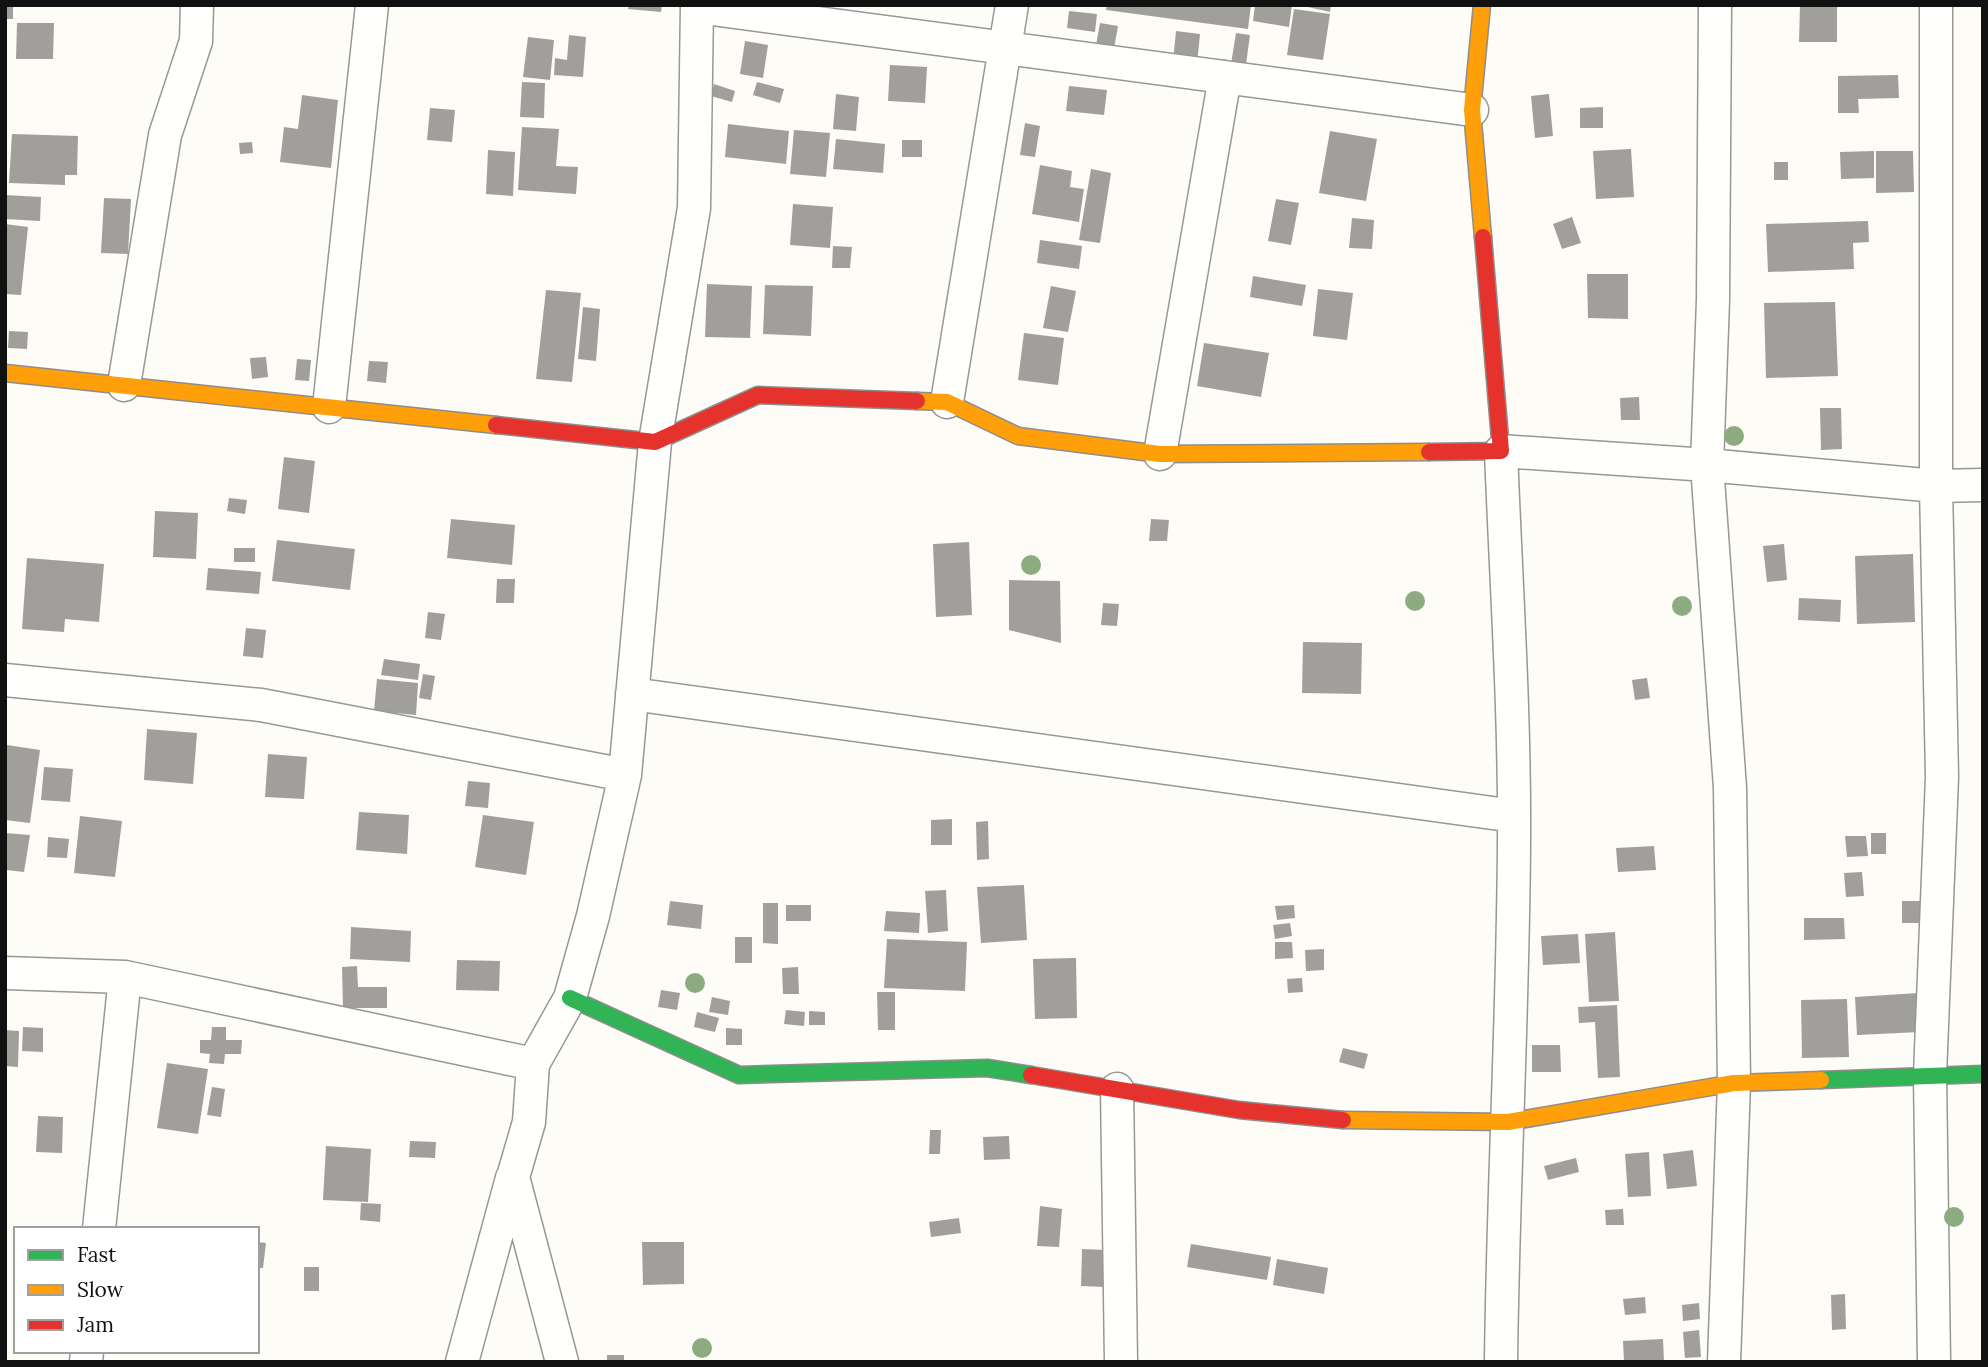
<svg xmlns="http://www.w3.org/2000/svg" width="1988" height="1367" font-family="Lora,serif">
  <rect width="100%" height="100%" fill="#fdfcf7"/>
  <!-- building -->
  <path fill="#a19f9c" d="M 5,5 L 13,5 L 13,19 L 5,19 Z
    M 629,5 L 662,5 L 661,12 L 628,9 Z
    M 1107,5 L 1251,5 L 1248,29 L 1106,10 Z
    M 1255,5 L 1292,5 L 1289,27 L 1253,21 Z
    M 1299,5 L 1331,5 L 1330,12 Z
    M 1800,5 L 1837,5 L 1837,42 L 1799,42 Z
    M 1294,9 L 1330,14 L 1323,60 L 1287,55 Z
    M 1069,11 L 1097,14 L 1095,32 L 1067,28 Z
    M 17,23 L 54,23 L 53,59 L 16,59 Z
    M 1100,23 L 1118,26 L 1113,54 L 1095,51 Z
    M 1176,31 L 1200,34 L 1197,64 L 1173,62 Z
    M 1236,33 L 1250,35 L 1245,72 L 1230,70 Z
    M 569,35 L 586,37 L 583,77 L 554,75 L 555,58 L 567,60 Z
    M 528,37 L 554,40 L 550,80 L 523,77 Z
    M 745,41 L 768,45 L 763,78 L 740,74 Z
    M 890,65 L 927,67 L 925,103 L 888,101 Z
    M 1898,75 L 1899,98 L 1858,99 L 1859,113 L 1838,113 L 1838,76 Z
    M 522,82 L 545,83 L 544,118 L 520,117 Z
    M 757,82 L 784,89 L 780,103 L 753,95 Z
    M 714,84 L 735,91 L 732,102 L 711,96 Z
    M 1069,86 L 1107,90 L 1104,115 L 1066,111 Z
    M 836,94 L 859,97 L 856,131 L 833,129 Z
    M 1549,94 L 1553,136 L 1535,138 L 1531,96 Z
    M 302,95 L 338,100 L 331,168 L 280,162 L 284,127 L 298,129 Z
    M 1603,107 L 1603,128 L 1580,128 L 1580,108 Z
    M 430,108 L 455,110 L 452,142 L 427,140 Z
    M 1025,123 L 1040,126 L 1035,157 L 1020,155 Z
    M 728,124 L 789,131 L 786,164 L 725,157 Z
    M 522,127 L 559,129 L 556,166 L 578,167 L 576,194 L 518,190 Z
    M 794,130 L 830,133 L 826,177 L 790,174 Z
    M 1330,131 L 1377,139 L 1366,201 L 1319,193 Z
    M 12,134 L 78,136 L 77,175 L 65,175 L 65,185 L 9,183 Z
    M 836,139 L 885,144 L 883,173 L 833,169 Z
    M 902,140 L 922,140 L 922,157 L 902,157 Z
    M 252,142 L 253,153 L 240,154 L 239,143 Z
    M 1631,149 L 1634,197 L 1596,199 L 1593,151 Z
    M 488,150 L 515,152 L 513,196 L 486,194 Z
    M 1874,151 L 1874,178 L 1841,179 L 1840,152 Z
    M 1876,151 L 1913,151 L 1914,192 L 1876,193 Z
    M 1774,162 L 1788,162 L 1788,180 L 1774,180 Z
    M 1040,165 L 1072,171 L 1070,187 L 1084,189 L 1079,222 L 1032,214 Z
    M 1091,169 L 1111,173 L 1100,243 L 1079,240 Z
    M 5,195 L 41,197 L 40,221 L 5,219 Z
    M 104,198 L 131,199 L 128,254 L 101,253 Z
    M 1276,199 L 1299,203 L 1291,245 L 1268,241 Z
    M 793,204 L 833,207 L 830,248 L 790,245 Z
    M 1572,217 L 1581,243 L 1562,249 L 1553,224 Z
    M 1352,218 L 1374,220 L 1372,249 L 1349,248 Z
    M 1868,221 L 1869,242 L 1853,243 L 1854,269 L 1768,272 L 1766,224 Z
    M 5,224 L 28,227 L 21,295 L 5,294 Z
    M 1040,240 L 1082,246 L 1079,269 L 1037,263 Z
    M 833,246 L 852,247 L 850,268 L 832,268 Z
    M 1587,274 L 1628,274 L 1628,319 L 1588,318 Z
    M 1253,276 L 1306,285 L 1302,306 L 1250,297 Z
    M 707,284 L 752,286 L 750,338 L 705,337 Z
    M 765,285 L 813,286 L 811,336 L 763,334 Z
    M 1051,286 L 1076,291 L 1068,332 L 1043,328 Z
    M 1318,289 L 1353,293 L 1347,340 L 1313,336 Z
    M 546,290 L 581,293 L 572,382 L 536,379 Z
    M 1835,302 L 1838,376 L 1766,378 L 1764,303 Z
    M 583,307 L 600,309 L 596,361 L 578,359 Z
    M 9,331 L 28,332 L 27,349 L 8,348 Z
    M 1024,333 L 1064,338 L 1058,385 L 1018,380 Z
    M 1204,343 L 1269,353 L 1261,397 L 1197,386 Z
    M 266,357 L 268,377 L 252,379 L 250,358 Z
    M 297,359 L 311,360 L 309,381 L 295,380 Z
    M 369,361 L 388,362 L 386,383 L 367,381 Z
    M 1639,397 L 1640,420 L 1621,420 L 1620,398 Z
    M 1820,408 L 1841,408 L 1842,449 L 1821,450 Z
    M 284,457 L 315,461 L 309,513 L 278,509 Z
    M 229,498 L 247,500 L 245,514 L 227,511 Z
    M 155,511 L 198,513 L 196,559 L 153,557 Z
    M 451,519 L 515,525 L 512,565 L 447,558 Z
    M 1151,519 L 1169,520 L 1167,541 L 1149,541 Z
    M 277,540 L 355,549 L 350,590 L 272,581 Z
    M 969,542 L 972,615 L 936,617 L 933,544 Z
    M 1784,544 L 1787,580 L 1767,582 L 1763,546 Z
    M 234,548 L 255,548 L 255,562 L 234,562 Z
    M 1913,554 L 1915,622 L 1857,624 L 1855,556 Z
    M 27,558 L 104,564 L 99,622 L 65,619 L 64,632 L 22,629 Z
    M 208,568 L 261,572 L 259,594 L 206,590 Z
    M 497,579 L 515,579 L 514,603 L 496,603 Z
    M 1009,580 L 1060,581 L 1061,643 L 1009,630 Z
    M 1799,598 L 1841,600 L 1840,622 L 1798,620 Z
    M 1103,603 L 1119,604 L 1117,626 L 1101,625 Z
    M 428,612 L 445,614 L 441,640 L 425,638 Z
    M 246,628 L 266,630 L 263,658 L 243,656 Z
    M 1303,642 L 1362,643 L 1361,694 L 1302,693 Z
    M 384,659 L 420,664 L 418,680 L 381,675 Z
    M 423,674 L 435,676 L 431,700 L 419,698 Z
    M 1647,678 L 1650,698 L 1635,700 L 1632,680 Z
    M 377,679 L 418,683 L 416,715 L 374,711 Z
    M 147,729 L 197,733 L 193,784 L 144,780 Z
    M 7,745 L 40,750 L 30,823 L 5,820 Z
    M 268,754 L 307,757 L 304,799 L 265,797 Z
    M 44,767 L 73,769 L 70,802 L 41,800 Z
    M 468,781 L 490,783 L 488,808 L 465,806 Z
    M 359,812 L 409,815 L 407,854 L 356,850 Z
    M 483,815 L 534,822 L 526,875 L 475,867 Z
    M 80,816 L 122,821 L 115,877 L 74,873 Z
    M 952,819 L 952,845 L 931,845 L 931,820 Z
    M 988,821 L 989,859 L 977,860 L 976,822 Z
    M 5,833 L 30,835 L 24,872 L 6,870 Z
    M 1871,833 L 1886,833 L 1886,854 L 1871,854 Z
    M 1845,836 L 1866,836 L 1868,856 L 1847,857 Z
    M 48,837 L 69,839 L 67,858 L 47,857 Z
    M 1654,846 L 1656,870 L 1618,872 L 1616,848 Z
    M 1862,872 L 1864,896 L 1846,897 L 1844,873 Z
    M 1024,885 L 1027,940 L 981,943 L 977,887 Z
    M 946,890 L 948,931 L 928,933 L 925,891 Z
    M 670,901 L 703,905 L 701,929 L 667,925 Z
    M 1902,901 L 1920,901 L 1920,923 L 1902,923 Z
    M 763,903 L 778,903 L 778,944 L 763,943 Z
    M 786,905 L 811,905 L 811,921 L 786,921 Z
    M 1294,905 L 1295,918 L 1277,920 L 1275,906 Z
    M 886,911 L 920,913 L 919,933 L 884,931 Z
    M 1804,918 L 1844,918 L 1845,939 L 1804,940 Z
    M 1290,923 L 1292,936 L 1275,939 L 1273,925 Z
    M 351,927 L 411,931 L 410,962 L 350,959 Z
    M 1615,932 L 1619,1001 L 1589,1002 L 1585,934 Z
    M 1578,934 L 1580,963 L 1543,965 L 1541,936 Z
    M 735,937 L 752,937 L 752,963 L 735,963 Z
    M 887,939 L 967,942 L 965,991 L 884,988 Z
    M 1275,942 L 1292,942 L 1293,958 L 1275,959 Z
    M 1324,949 L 1324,970 L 1306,971 L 1305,950 Z
    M 1076,958 L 1077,1018 L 1035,1019 L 1033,959 Z
    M 457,960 L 500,961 L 499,991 L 456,990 Z
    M 357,966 L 358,987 L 387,987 L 387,1008 L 343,1008 L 342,967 Z
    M 798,967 L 799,994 L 783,994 L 782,968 Z
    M 1302,978 L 1303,992 L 1288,993 L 1287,979 Z
    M 661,990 L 680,993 L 677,1010 L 658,1007 Z
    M 877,992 L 895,992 L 895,1030 L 878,1030 Z
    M 1918,993 L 1920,1032 L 1857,1035 L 1855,997 Z
    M 712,997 L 730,1001 L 728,1015 L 709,1012 Z
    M 1847,999 L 1849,1057 L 1802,1058 L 1801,1000 Z
    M 1617,1005 L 1620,1077 L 1598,1078 L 1595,1022 L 1579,1023 L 1578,1007 Z
    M 786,1010 L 805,1012 L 804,1026 L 784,1024 Z
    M 809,1011 L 825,1012 L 825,1025 L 809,1025 Z
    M 697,1012 L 719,1018 L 715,1032 L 694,1027 Z
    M 23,1027 L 43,1028 L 43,1052 L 22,1051 Z
    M 212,1027 L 226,1027 L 226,1040 L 242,1040 L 241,1054 L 225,1054 L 224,1064 L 209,1063 L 210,1054 L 200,1053 L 200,1040 L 211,1040 Z
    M 726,1028 L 742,1029 L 742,1045 L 726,1045 Z
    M 5,1030 L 19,1031 L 18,1067 L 5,1066 Z
    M 1532,1045 L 1560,1045 L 1561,1072 L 1532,1072 Z
    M 1343,1048 L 1368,1054 L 1364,1069 L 1339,1062 Z
    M 167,1063 L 208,1069 L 198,1134 L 157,1128 Z
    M 212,1087 L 225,1089 L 221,1117 L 207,1115 Z
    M 38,1116 L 63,1117 L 62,1153 L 36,1152 Z
    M 930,1130 L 941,1130 L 940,1154 L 929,1154 Z
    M 1009,1136 L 1010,1159 L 984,1160 L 983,1137 Z
    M 410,1141 L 436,1142 L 435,1158 L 409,1157 Z
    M 326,1146 L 371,1149 L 368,1202 L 323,1200 Z
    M 1693,1150 L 1697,1186 L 1667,1189 L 1663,1154 Z
    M 1649,1152 L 1651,1196 L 1628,1197 L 1625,1154 Z
    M 1576,1158 L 1579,1172 L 1548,1180 L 1544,1166 Z
    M 361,1203 L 381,1204 L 380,1222 L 360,1220 Z
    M 1040,1206 L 1062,1209 L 1059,1247 L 1037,1246 Z
    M 1623,1209 L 1624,1225 L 1606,1225 L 1605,1210 Z
    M 959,1218 L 961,1233 L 931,1237 L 929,1222 Z
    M 257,1242 L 266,1243 L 263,1268 L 257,1268 Z
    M 642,1242 L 684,1242 L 684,1284 L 643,1285 Z
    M 1191,1244 L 1271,1257 L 1267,1280 L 1187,1267 Z
    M 1082,1249 L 1107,1250 L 1106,1287 L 1081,1286 Z
    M 1277,1259 L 1328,1268 L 1324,1294 L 1273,1285 Z
    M 304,1267 L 319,1267 L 319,1291 L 304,1291 Z
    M 1845,1294 L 1846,1329 L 1832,1330 L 1831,1295 Z
    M 1645,1297 L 1646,1313 L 1625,1315 L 1623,1299 Z
    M 1699,1303 L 1700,1319 L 1683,1321 L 1682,1305 Z
    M 1699,1330 L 1701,1357 L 1685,1358 L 1683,1332 Z
    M 1663,1339 L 1664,1362 L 1624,1362 L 1623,1341 Z
    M 607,1355 L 624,1355 L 624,1362 L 607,1362 Z"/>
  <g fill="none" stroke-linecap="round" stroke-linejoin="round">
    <!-- street casing -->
    <g stroke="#979795" stroke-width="35">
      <path id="street" d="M 1715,5 L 1713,300 L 1707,465 L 1730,788 L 1734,1083 L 1724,1362
        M 697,7 L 1472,110
        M 124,385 L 165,135 L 196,41 L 197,5
        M 947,402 L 1012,5
        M 329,407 L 372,5
        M 1160,454 L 1225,77
        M 5,680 L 261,705 L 625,775
        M 632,694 L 1514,816
        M 5,973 L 125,977 L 533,1064
        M 1117,1089 L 1121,1362
        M 99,1229 L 125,977
        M 86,1362 L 87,1351
        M 462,1362 L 512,1178
        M 562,1362 L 513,1177 L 529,1122 L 533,1064 L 570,998 L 593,916 L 625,775 L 655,442 L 694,208 L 697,5
        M 1501,1362 C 1503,1189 1513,1016 1514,843 C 1515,713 1506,582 1501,451 L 1707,465 L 1936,486 L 1983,485
        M 1934,1362 L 1930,1075 L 1942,777 L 1936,486 L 1936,5"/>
    </g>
    <!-- fast casing -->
    <g stroke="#8e8d8b" stroke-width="19">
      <path id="fast" d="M 570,998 L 739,1075 L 987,1068 L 1031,1075
        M 1821,1080 L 1983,1074"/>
    </g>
    <!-- slow casing -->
    <g stroke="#8e8d8b" stroke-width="19">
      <path id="slow" d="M 1482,5 L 1472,110 L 1483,237
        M 5,373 L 496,425
        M 917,401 L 947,402 L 1018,436 L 1160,454 L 1429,452
        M 1343,1120 L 1508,1122 L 1734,1083 L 1821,1080"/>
    </g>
    <!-- jam casing -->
    <g stroke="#8e8d8b" stroke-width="19">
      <path id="jam" d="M 496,425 L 655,442 L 758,395 L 917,401
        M 1429,452 L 1501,451 L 1483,237
        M 1031,1075 L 1239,1110 L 1343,1120"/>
    </g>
    <!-- street -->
    <use href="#street" stroke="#fffffe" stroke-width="32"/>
    <!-- fast -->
    <use href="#fast" stroke="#30b455" stroke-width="16"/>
    <!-- slow -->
    <use href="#slow" stroke="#ff9f0a" stroke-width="16"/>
    <!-- jam -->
    <use href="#jam" stroke="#e5322d" stroke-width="16"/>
  </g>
  <!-- trees -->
  <g fill="#8cac80">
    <circle cx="1734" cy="436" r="10"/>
    <circle cx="1031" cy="565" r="10"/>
    <circle cx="1415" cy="601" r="10"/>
    <circle cx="1682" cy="606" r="10"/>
    <circle cx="695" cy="983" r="10"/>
    <circle cx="1954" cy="1217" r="10"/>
    <circle cx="702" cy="1348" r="10"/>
  </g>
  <!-- border -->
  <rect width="1988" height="1367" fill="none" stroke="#111111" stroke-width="14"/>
  <!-- legend -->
  <rect x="14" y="1227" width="245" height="126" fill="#ffffff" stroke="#a0a0a0" stroke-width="2"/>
  <rect x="28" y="1250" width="35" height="10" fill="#30b455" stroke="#a0a0a0" stroke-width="2"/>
  <text x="77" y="1262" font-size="21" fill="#111111">Fast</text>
  <rect x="28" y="1285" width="35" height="10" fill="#ff9f0a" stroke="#a0a0a0" stroke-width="2"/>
  <text x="77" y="1297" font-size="21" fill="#111111">Slow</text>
  <rect x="28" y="1320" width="35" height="10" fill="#e5322d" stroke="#a0a0a0" stroke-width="2"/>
  <text x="77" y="1332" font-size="21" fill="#111111">Jam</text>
</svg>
